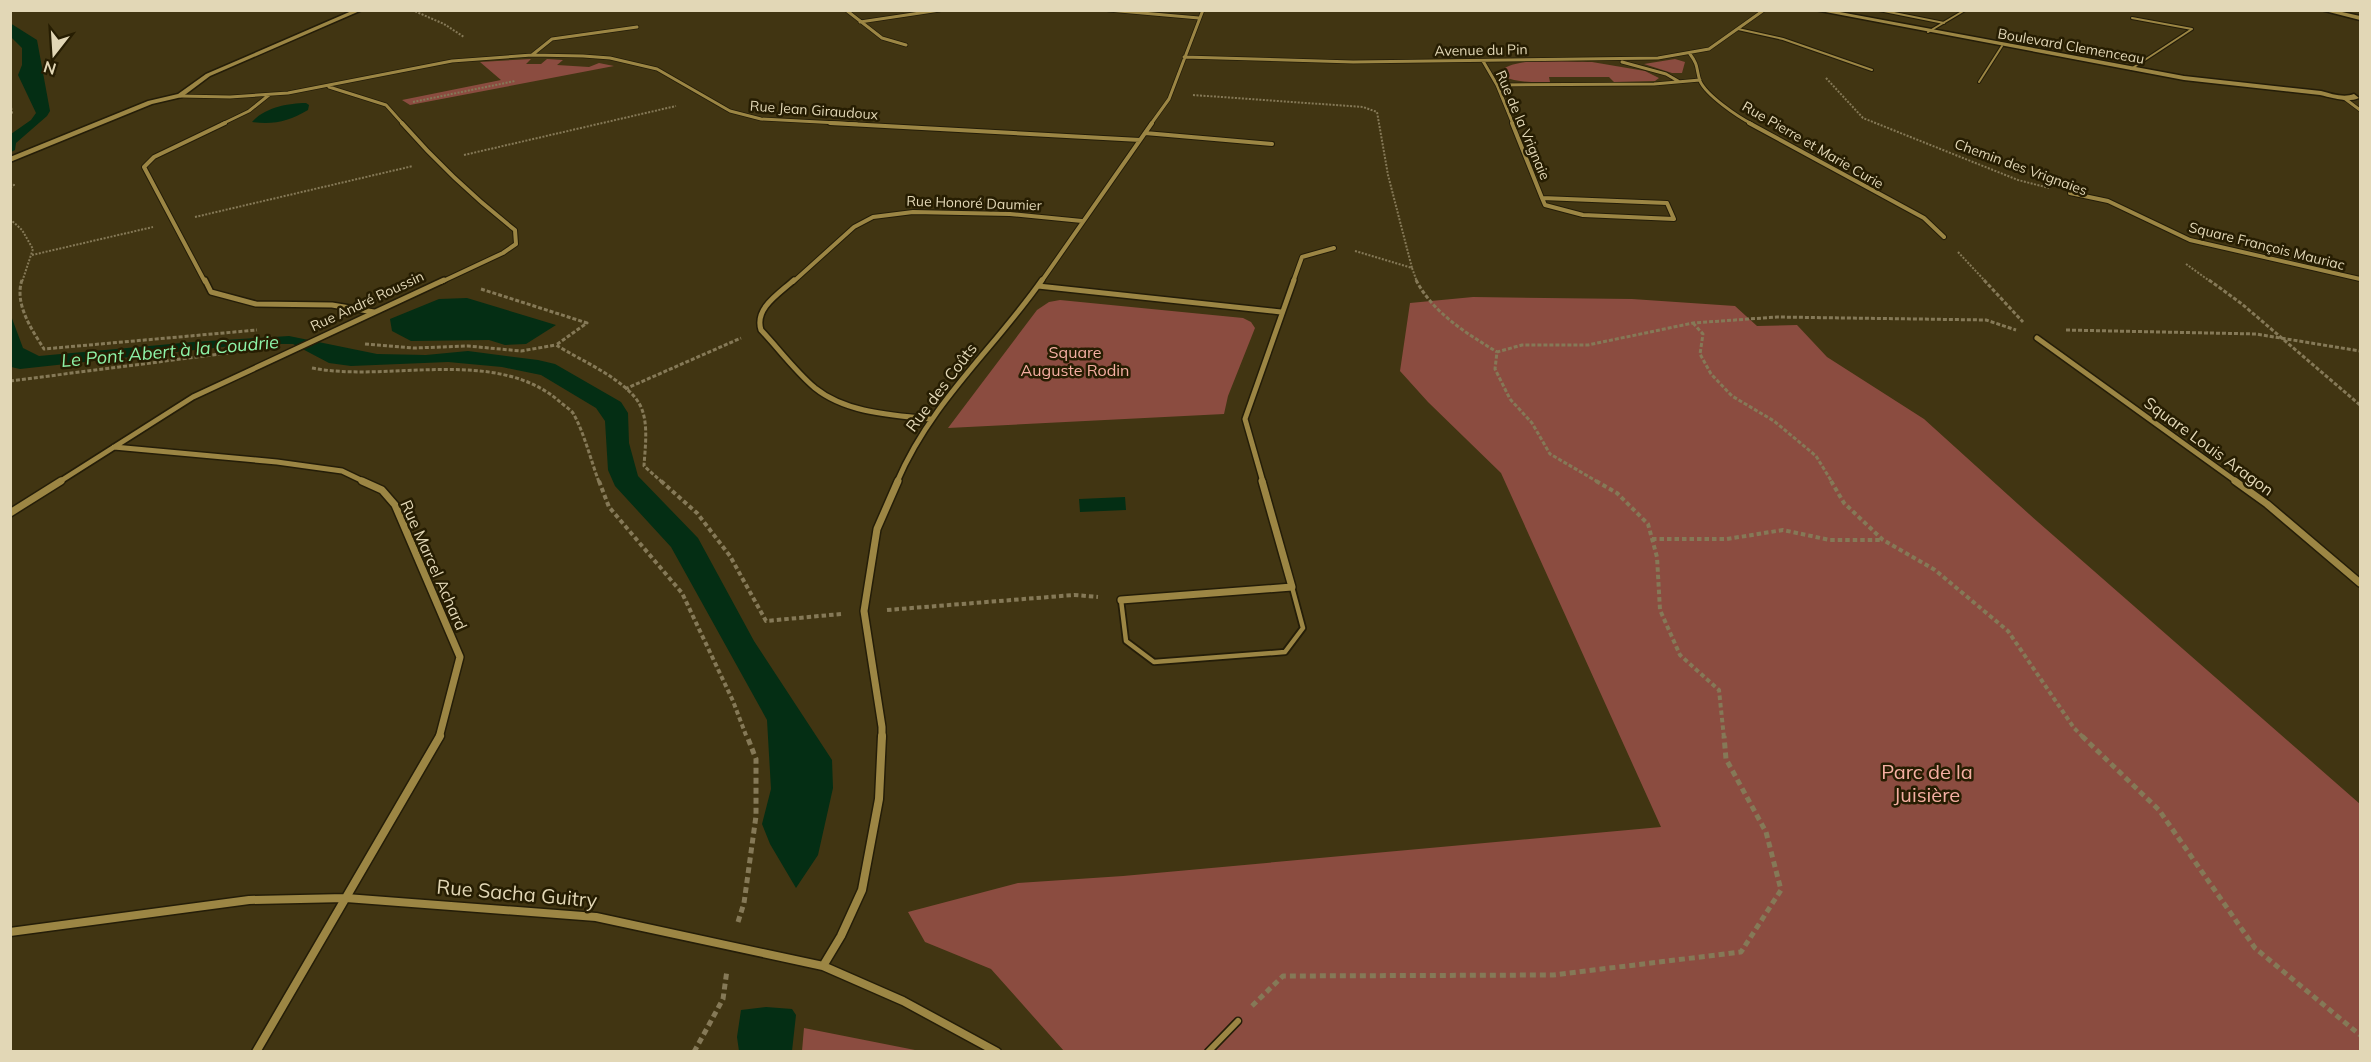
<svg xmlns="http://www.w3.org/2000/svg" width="2371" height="1062" font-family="Mulish,sans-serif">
  <rect width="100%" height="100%" fill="#413512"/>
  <!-- green -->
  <path fill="#8b4c40" d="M 531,59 L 526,64 L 541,64 L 547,59 L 563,60 L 557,65 L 589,67 L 599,63 L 614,66 L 410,105 L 402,100 L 501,80 L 480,62 Z
    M 1675,59 L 1685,62 L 1682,73 L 1672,73 L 1644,64 Z
    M 1592,62 L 1645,71 L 1659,78 L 1655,81 L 1614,82 L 1609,77 L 1549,77 L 1550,82 C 1533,82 1518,83 1502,76 L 1501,70 C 1521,56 1568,62 1592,62 Z
    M 1473,297 L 1632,299 L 1735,306 L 1757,326 L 1797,325 L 1827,357 L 1924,419 L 2029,514 L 2360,804 L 2360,1051 L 1064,1051 L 991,969 L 925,942 L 908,912 L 1018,883 L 1123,876 L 1661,827 L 1501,473 L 1428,402 L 1400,371 L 1410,303 Z
    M 1060,300 L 1243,318 L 1251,322 L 1255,328 L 1228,396 L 1224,414 L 948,428 L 1037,310 L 1049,302 Z
    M 804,1028 L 915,1050 L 802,1051 Z"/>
  <!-- water -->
  <path fill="#042e14" d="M 10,23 L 37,40 L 50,111 L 47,116 L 16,143 L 15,150 L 11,152 L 11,134 L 31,120 L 36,113 L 18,75 L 22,65 L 22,48 L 11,37 Z
    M 306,103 L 309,105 L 308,110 C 289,121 274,125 252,122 C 264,108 288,103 306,103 Z
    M 467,298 L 556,325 L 526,344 L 505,345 L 489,340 L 411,341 L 392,331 L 390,319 L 439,299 Z
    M 10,313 L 23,348 L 39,356 L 193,342 L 289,336 L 377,354 L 426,355 L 468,351 L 538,360 L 555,364 L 621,402 L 628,413 L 629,443 L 638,476 L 698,538 L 754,641 L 832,760 L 833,788 L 818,855 L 796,888 L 770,844 L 762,824 L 771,789 L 767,720 L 671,547 L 615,486 L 608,470 L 605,421 L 596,408 L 541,375 L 502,367 L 448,362 L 351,366 L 329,363 L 293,344 L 250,344 L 20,369 L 11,367 Z
    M 1125,497 L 1126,510 L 1080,512 L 1079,499 Z
    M 766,1007 L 792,1009 L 796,1015 L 792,1051 L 739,1051 L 737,1037 L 741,1010 Z"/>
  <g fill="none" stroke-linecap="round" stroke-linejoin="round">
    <!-- lane-far2 casing -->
    <g stroke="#241d08" stroke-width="4">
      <path id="lane-far2" d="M 1879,10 L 1944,23
        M 1738,29 L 1783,39 L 1872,70
        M 1928,32 L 1965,10
        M 2131,69 L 2192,29 L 2132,18
        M 1979,82 L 2002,46"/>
    </g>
    <!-- lane-far1 casing -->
    <g stroke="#241d08" stroke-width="8">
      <path id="lane-far1" d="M 1121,600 L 1126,641 L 1154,662 L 1285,652 L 1303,628 L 1292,587"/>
    </g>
    <!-- lane casing -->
    <g stroke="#241d08" stroke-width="9">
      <path id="lane" d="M 1208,1052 L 1238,1021"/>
    </g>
    <!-- street-far4 casing -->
    <g stroke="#241d08" stroke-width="4.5">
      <path id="street-far4" d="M 846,10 L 882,38 L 906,45
        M 1108,10 L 1199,18
        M 860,22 L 940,10
        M 1690,54 C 1699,66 1696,69 1700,81 C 1706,95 1738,117 1752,124
        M 532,55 L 552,39 L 637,27
        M 1184,57 L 1353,62 L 1658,58 L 1709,49 L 1764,10
        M 1483,61 L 1497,85 L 1513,124
        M 1622,62 L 1666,74 L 1678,81
        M 1497,85 L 1654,84 L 1700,80
        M 329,87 L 386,105 L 403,124
        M 180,96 L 230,97 L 288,93 L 452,61 L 532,55 L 583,56 L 610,58 L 657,69 L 730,111 L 761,119 L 857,124
        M 2344,98 L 2360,110
        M 222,124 L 249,111 L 269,95
        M 1151,124 L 1169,99 L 1203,10"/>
    </g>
    <!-- street-far3 casing -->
    <g stroke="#241d08" stroke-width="6">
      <path id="street-far3" d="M 402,123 C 437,163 473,197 515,230 L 516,244 L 503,253 L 441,282
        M 830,123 L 1140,140
        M 1512,123 L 1542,198
        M 1749,123 L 1924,218 L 1944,237
        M 1145,133 L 1272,144
        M 2070,193 L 2108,201 L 2190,240 L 2360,279
        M 1542,198 L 1667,203 L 1674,219 L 1583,215 L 1545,205 Z
        M 205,282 L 144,167 L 154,157 L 225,123
        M 793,282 L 854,227 L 873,217 L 913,212 L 1010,214 L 1082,221
        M 1041,282 L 1152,123
        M 1293,282 L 1302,257 L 1334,248"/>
    </g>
    <!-- street-far2 casing -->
    <g stroke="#241d08" stroke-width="8">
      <path id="street-far2" d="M 205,280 L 211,292 L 256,304 L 332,305 L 374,312
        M 794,280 C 780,293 754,308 761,330 C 779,349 795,371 815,388 C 846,413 892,415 930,419
        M 1038,286 L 1281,312
        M 2037,338 L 2237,482
        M 114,447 L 277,462 L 342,471 L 365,482
        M 59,482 L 193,397 L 444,280
        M 897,482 C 931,402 993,350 1042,280
        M 1263,482 L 1245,419 L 1294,280"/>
    </g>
    <!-- street-far1 casing -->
    <g stroke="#241d08" stroke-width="10">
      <path id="street-far1" d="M 362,481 L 382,490 L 395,505 L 460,657 L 439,738
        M 2235,481 L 2267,504 L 2360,583
        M 10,513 L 61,481
        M 1121,600 L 1292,587 L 1262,481
        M 882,738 L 882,727 L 864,611 L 877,529 L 898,481"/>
    </g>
    <!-- street casing -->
    <g stroke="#241d08" stroke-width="11">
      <path id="street" d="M 10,932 L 249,900 L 346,898 L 596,917 L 823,966 L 903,1001 L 997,1052
        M 823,966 L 841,936 L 862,890 L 879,799 L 882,736
        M 256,1052 L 440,736"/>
    </g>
    <!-- secondary casing -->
    <g stroke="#241d08" stroke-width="3">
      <path id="secondary" d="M 354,10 L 362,10 L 210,76 L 182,97 L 152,104 L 10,162 L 10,157 L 148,101 L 178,94 L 206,74 Z
        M 1815,10 L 1829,10 L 2184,76 L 2321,91 C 2332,94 2344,98 2354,94 L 2359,98 C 2348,103 2333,98 2320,95 L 2184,80 Z
        M 2321,10 L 2333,10 L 2360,16 L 2360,20 Z"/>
    </g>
    <!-- path-far3 -->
    <path stroke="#857957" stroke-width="2" stroke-dasharray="2 1.5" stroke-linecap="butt" d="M 412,10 L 444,24 L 464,37
      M 1826,78 L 1863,118 L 2018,180 L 2049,188
      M 1193,95 L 1363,107 L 1377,112 L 1388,175 L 1412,268
      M 10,101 L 12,113 L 10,117
      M 413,102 L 515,81
      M 464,155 L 676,106
      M 10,183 L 14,185 L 10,188
      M 195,217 L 413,166
      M 10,219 L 22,230 L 33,249 L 22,282
      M 1355,251 L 1412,268 L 1417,282
      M 1958,252 L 1986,282
      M 32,255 L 153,227
      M 2186,264 L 2211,282"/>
    <!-- path-far2 -->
    <path stroke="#857957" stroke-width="3" stroke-dasharray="4 2" stroke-linecap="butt" d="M 22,280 C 14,304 32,330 44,349 L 257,330
      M 1416,280 C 1433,313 1466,333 1497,352
      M 1984,280 L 2023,322
      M 2209,280 L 2242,304 L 2360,405
      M 481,289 L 587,323 L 556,345 C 580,360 627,380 640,405 C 649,422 645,448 644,466 L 662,482
      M 1693,323 L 1703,334 L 1700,354 L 1711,374 L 1732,396 L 1774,421 L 1816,456 L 1832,482
      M 2066,330 L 2256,334 L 2360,351
      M 365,344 L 414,348 L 468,346 L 521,351 L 556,345
      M 312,368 C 388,383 495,346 559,401 C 563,405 570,409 573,413 C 584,432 591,461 599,482
      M 10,381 L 228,353
      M 625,389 L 741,338
      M 1598,482 L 1550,454 L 1532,423 L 1510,399 L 1495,369 L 1497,352 L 1522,345 L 1588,345 L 1693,323 L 1777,317 L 1986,320 L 2016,330"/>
    <!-- path-far1 -->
    <path stroke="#857957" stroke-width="4" stroke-dasharray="4.5 3" stroke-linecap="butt" d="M 599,481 L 609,507 L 682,593 L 733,701 L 747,738
      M 661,481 L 697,513 L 730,556 L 766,621 L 841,614
      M 1596,481 L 1617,493 L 1648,524 L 1657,557 L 1660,610 L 1680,655 L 1719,690 L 1724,738
      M 1831,481 L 1844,503 L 1883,540 L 1935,570 L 2008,631 L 2074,728 L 2084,738
      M 1652,539 L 1727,539 L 1783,530 L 1830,540 L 1882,540
      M 887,610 L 1074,595 L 1098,597"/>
    <!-- path -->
    <path stroke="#857957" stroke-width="5" stroke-dasharray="6 4" stroke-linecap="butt" d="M 2082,736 L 2159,810 L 2255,948 L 2360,1035
      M 738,922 L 744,903 L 756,816 L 756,759 L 747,736
      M 1252,1006 L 1283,976 L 1553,975 L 1741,952 L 1781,890 L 1766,832 L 1726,759 L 1724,736
      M 694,1052 L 723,999 L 727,970"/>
    <!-- lane-far2 -->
    <use href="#lane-far2" stroke="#9c8644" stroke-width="2"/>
    <!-- lane-far1 -->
    <use href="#lane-far1" stroke="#9c8644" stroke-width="4.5"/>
    <!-- lane -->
    <use href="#lane" stroke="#9c8644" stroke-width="6"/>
    <!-- street-far4 -->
    <use href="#street-far4" stroke="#9c8644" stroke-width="3"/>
    <!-- street-far3 -->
    <use href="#street-far3" stroke="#9c8644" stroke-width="4"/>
    <!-- street-far2 -->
    <use href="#street-far2" stroke="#9c8644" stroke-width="5"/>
    <!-- street-far1 -->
    <use href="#street-far1" stroke="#9c8644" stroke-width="7"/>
    <!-- street -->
    <use href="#street" stroke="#9c8644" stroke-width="8"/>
    <!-- secondary -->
    <use href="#secondary" fill="#9c8644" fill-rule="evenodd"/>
  </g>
  <g text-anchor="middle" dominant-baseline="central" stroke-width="5" stroke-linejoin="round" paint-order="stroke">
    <!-- far-street labels -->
    <g font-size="14" fill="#e2d7b6" stroke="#261d02">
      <text transform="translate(2071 46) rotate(10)">Boulevard Clemenceau</text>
      <text transform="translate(1481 50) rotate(-1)">Avenue du Pin</text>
      <text transform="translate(814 110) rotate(4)">Rue Jean Giraudoux</text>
      <text transform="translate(1523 125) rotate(67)">Rue de la Vrignaie</text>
      <text transform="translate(1813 145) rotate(30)">Rue Pierre et Marie Curie</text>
      <text transform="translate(2021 167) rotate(20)">Chemin des Vrignaies</text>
      <text transform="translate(974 203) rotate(2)">Rue Honoré Daumier</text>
      <text transform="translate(2267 246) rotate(14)">Square François Mauriac</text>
      <text transform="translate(367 301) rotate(-25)">Rue André Roussin</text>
    </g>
    <!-- park labels -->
    <g font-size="16" fill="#f5afa2" stroke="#261d02">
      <text x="1075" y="352">Square<tspan x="1075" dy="18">Auguste Rodin</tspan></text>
    </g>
    <!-- street labels -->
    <g font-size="16" fill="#e2d7b6" stroke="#261d02">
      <text transform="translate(941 387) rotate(-53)">Rue des Coûts</text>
      <text transform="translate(2209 446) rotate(36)">Square Louis Aragon</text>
      <text transform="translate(434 565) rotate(66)">Rue Marcel Achard</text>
    </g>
    <!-- water labels -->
    <g font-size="18" font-style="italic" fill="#8df3a8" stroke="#261d02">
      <text transform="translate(170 351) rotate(-5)">Le Pont Abert à la Coudrie</text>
    </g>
    <!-- near-park labels -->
    <g font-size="20" fill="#f5afa2" stroke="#261d02">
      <text x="1927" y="771">Parc de la<tspan x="1927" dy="23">Juisière</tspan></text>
    </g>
    <!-- near-street labels -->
    <g font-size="20" fill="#e2d7b6" stroke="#261d02">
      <text transform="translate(517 893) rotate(5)">Rue Sacha Guitry</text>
    </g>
  </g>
  <!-- border -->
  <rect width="2371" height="1062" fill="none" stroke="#e2d7b6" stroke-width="24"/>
  <!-- north arrow -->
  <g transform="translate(54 54) rotate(197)" stroke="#261d02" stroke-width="4.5" paint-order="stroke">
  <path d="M0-4.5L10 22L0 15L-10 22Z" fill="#e2d7b6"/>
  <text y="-9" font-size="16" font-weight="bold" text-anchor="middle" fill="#e2d7b6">N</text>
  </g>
</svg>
